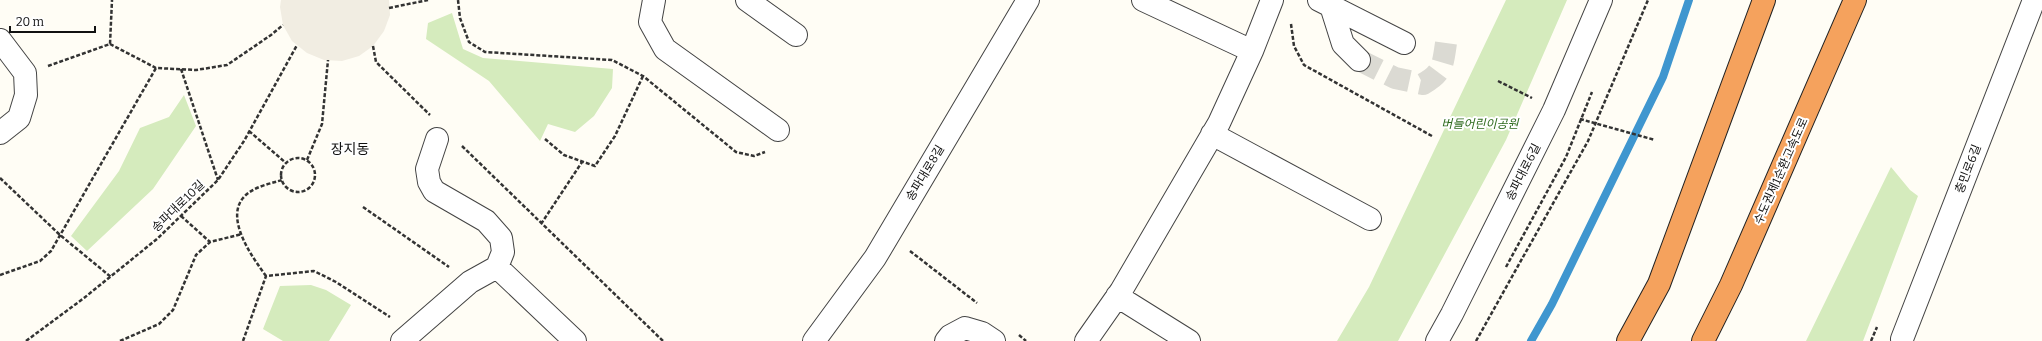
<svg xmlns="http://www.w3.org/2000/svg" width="2042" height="341" font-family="Bitter,'Noto Sans KR',serif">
  <rect width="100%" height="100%" fill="#fffdf5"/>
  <!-- green -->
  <path fill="#d5ebbd" d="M 1506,0 L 1567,0 L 1506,140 L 1398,341 L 1337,341 L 1369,287 Z
    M 452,13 L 463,49 L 483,58 L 613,69 L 612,88 L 594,116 L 575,132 L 548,124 L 540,141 L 489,81 L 426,39 L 428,23 Z
    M 184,95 L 196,126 L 153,189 L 87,251 L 71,236 L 119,171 L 140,128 L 169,117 Z
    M 1891,167 L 1910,190 L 1918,196 L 1863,341 L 1806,341 Z
    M 311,285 L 326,290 L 351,305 L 329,341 L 283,341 L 263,329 L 280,286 Z"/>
  <!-- plaza -->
  <path fill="#f1ede2" d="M 281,0 L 389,0 L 390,15 L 384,31 L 373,46 L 359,56 L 342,61 L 324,60 L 307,53 L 292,41 L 283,25 L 280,7 Z"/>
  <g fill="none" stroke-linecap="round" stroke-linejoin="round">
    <!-- stream -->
    <path stroke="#3f96cf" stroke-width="8" d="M 1531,341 L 1552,304 L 1663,77 L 1689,0"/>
    <!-- minor-tunnel -->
    <path stroke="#dbdad3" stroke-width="22" stroke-dasharray="22 11" stroke-linecap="butt" d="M 1359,60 L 1395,78 L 1423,84 C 1443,73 1443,64 1446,43"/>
    <!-- minor casing -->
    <g stroke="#444" stroke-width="24">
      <path id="minor" d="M 654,0 L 650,22 L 665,49 L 778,130
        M 747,0 L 796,35
        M 1143,0 L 1252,51
        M 1319,0 L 1404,43
        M 1331,6 L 1343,44 L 1359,60
        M 0,40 L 25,73 L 26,95 L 19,118 L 0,133
        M 1212,134 L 1370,219
        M 497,267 L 575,341
        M 1117,296 L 1189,341
        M 1902,339 L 2034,0
        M 402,341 L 470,282 L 497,267 L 503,252 L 501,238 L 486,221 L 434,191 L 429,182 L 427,169 L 437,139
        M 814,341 L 875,258 L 1028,0
        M 946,341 L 950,336 L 965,328 L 982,333 L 994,341
        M 1086,341 L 1121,291 L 1219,123 L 1252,51 L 1272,0
        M 1437,341 L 1452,314 L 1554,110 L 1601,0"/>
    </g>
    <!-- highway casing -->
    <g stroke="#222" stroke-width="24">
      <path id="highway" d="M 1628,341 L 1659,284 L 1764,0
        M 1703,341 L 1731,285 L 1855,0"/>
    </g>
    <!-- path -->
    <path stroke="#333" stroke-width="2.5" stroke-dasharray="4 2" stroke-linecap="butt" d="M 458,0 L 460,18 L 469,42 L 485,52 L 612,60 L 643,76 L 736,152 L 754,156 L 765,152
      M 389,8 L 428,0
      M 1291,24 L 1294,46 L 1304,65 L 1432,136
      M 110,44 L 156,68 L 196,70 L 227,65 L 271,35 L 283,25
      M 373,46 L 376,62 L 430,115
      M 48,66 L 110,44 L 112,0
      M 181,69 L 218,180
      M 1498,81 L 1532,98
      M 1580,119 L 1655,140
      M 249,131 L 286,163
      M 545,139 L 564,155 L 595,166 L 615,136 L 643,76
      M 462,146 L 663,341
      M281 175a17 17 0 1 1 34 0a17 17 0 1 1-34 0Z
      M 307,160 L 322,124 L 328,60
      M 0,178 L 60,235 L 111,277
      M 363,207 L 449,267
      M 181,216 L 210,242
      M 541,224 L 582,162
      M 910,251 L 977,303
      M 1506,267 L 1566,157 L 1592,92
      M 0,275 L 40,261 L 51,251 L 156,68
      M 266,276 C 253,258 225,220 243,198 C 252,187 269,184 282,180
      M 1019,335 L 1026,341
      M 26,341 L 84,298 L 157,239 L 218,180 L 244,141 L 297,45
      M 120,341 L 159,324 L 173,310 L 196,255 L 210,242 L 242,234
      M 243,341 L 266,276 L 314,271 L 336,282 L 390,317
      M 1476,341 L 1588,141 L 1648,0
      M 1871,341 L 1877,327"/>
    <!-- minor -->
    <use href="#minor" stroke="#fff" stroke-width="22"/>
    <!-- highway -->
    <use href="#highway" stroke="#f5a25d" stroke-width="22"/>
  </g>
  <g text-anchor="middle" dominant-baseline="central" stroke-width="4" stroke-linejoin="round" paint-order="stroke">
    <!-- park labels -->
    <g font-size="12" font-style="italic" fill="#2f6b1f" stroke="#fff">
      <text x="1480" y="124">버들어린이공원</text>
    </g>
    <!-- street labels -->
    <g font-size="12" fill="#111" stroke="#fff">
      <text transform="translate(1968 169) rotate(-69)">충민로6길</text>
      <text transform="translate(1781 171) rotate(-66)">수도권제1순환고속도로</text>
      <text transform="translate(1523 172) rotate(-63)">송파대로6길</text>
      <text transform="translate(925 173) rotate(-59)">송파대로8길</text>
      <text transform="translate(178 206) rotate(-44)">송파대로10길</text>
    </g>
    <!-- quarter labels -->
    <g font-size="14" fill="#111" stroke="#fff">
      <text x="350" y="149">장지동</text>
    </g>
  </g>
  <!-- scale -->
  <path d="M10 26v6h85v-6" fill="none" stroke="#111111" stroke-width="2"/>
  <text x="16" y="26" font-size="12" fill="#111111" stroke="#ffffff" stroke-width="3" paint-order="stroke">20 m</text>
</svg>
